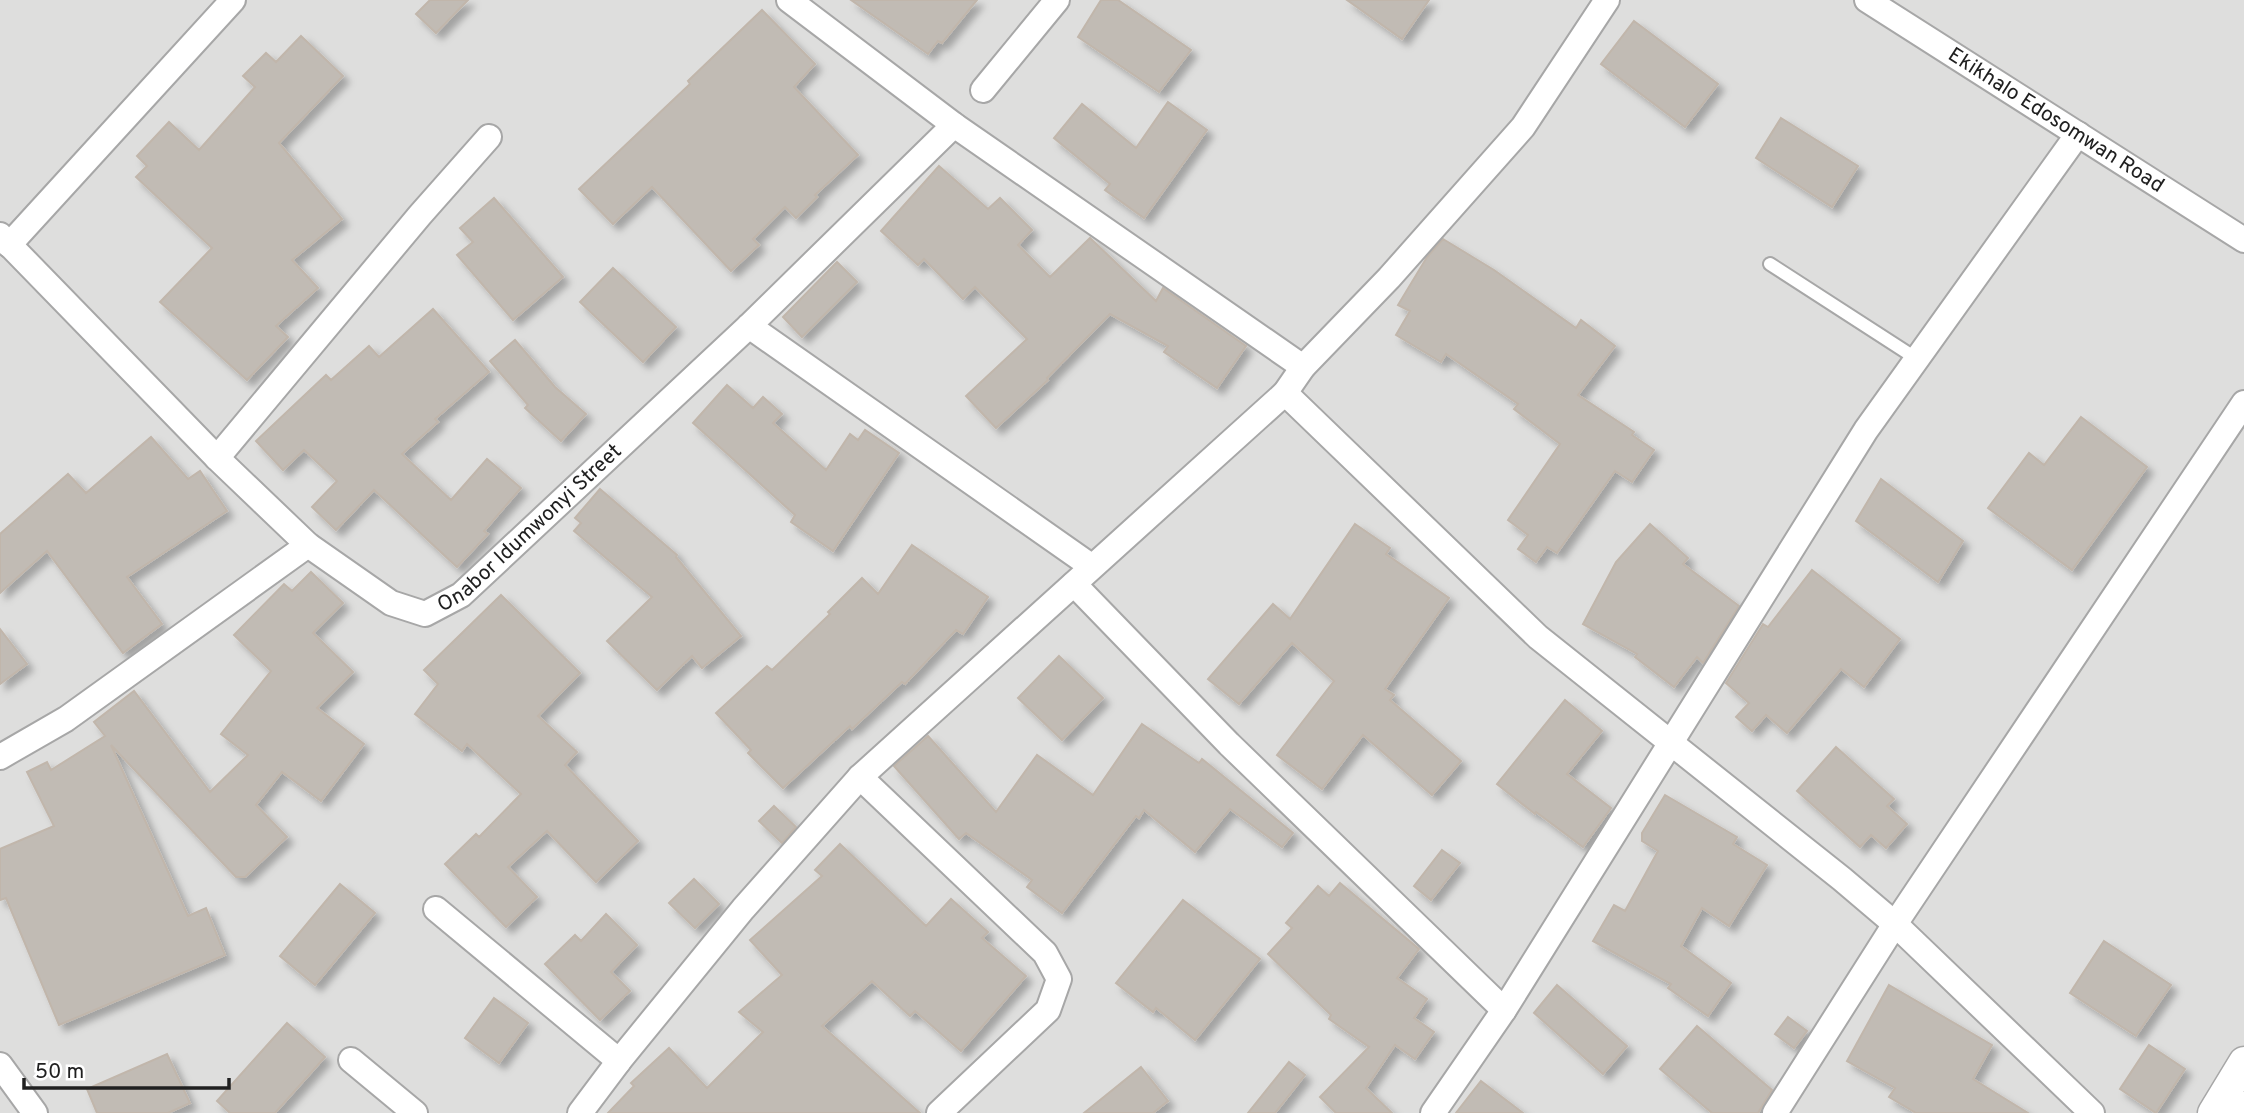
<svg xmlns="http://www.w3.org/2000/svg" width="2244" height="1113" font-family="Overpass,sans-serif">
  <defs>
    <filter id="shadow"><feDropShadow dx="6" dy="6" stdDeviation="3.5" flood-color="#0004"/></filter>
  </defs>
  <rect width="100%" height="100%" fill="#f0eee8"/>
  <!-- residential -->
  <path fill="#dededd" d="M 0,0 L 2244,0 L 2244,1113 L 0,1113 Z"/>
  <!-- building -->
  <path fill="#c1bbb4" stroke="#c1b6ab" stroke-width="2" filter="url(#shadow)" d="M 430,0 L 468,0 L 436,33 L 416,14 Z
    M 851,0 L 977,0 L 942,43 L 938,41 L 928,54 Z
    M 1101,0 L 1118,0 L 1191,50 L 1159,92 L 1078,37 Z
    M 1347,0 L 1429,0 L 1402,39 Z
    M 762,10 L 815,64 L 794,87 L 858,155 L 815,195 L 817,197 L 796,218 L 785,207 L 753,239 L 759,245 L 731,271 L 652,187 L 613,224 L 579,189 L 690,84 L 688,81 Z
    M 1634,21 L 1718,84 L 1685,127 L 1601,64 Z
    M 301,36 L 343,76 L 279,143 L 342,219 L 292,260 L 318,288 L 276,326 L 288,337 L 247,380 L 160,302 L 212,248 L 136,177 L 147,166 L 137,156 L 169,122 L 199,150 L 255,87 L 243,76 L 266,53 L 276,62 Z
    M 1168,102 L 1207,130 L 1144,218 L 1105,190 L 1110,184 L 1054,138 L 1082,104 L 1136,148 Z
    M 1781,118 L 1858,166 L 1832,207 L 1756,158 Z
    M 939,166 L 988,209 L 1000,198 L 1032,230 L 1018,245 L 1050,277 L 1090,238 L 1156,301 L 1163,288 L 1246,346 L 1217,388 L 1164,352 L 1168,346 L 1110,314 L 1047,378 L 1048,380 L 996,428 L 966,396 L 1027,339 L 975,287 L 963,299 L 924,259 L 918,265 L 881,231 Z
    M 494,198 L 563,277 L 513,320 L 457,255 L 473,242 L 460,228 Z
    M 1443,239 L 1494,270 L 1576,328 L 1581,320 L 1615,346 L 1578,395 L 1634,432 L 1632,435 L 1654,450 L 1632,482 L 1615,471 L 1557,553 L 1547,547 L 1536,562 L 1518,549 L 1528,535 L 1508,520 L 1560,444 L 1514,409 L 1518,404 L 1446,354 L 1441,362 L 1396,335 L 1410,311 L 1398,305 L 1427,257 Z
    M 837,262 L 857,282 L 802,337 L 783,317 Z
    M 613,268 L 676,327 L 643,362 L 580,302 Z
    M 433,309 L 489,372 L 435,419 L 438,422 L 402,454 L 451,500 L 487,459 L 521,488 L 484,531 L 488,534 L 457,567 L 374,490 L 336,530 L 312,507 L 337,481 L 304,450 L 283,470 L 256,441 L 326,375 L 331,380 L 369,346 L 379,357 Z
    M 515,340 L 555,387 L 586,414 L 561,441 L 525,408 L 528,405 L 490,361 Z
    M 727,385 L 753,408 L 763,397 L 782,414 L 773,423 L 826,470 L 850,434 L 858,440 L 865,430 L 899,453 L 833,551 L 791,522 L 795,515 L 693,423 Z
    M 2081,417 L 2147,467 L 2072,570 L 1988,508 L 2029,453 L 2044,465 Z
    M 151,437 L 188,479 L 200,471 L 227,511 L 127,577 L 162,624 L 123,653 L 47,551 L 0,593 L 0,534 L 68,474 L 86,493 Z
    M 1881,479 L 1963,541 L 1938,582 L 1856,521 Z
    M 600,489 L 677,555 L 676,557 L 741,636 L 702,668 L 692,656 L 657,690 L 607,641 L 652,597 L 574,531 L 581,523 L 575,518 Z
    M 1355,524 L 1390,548 L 1386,554 L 1449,598 L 1385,689 L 1394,695 L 1390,700 L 1461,761 L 1432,795 L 1363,735 L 1322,789 L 1277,755 L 1334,681 L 1292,643 L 1239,704 L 1208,679 L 1273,604 L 1290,619 Z
    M 1650,524 L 1688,558 L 1683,564 L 1739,606 L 1703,663 L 1697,657 L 1674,687 L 1635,657 L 1637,654 L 1583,624 L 1616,562 Z
    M 912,545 L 988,597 L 963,634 L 956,630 L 905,684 L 902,682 L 852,729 L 850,726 L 783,788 L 748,753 L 751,750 L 716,713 L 767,666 L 772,670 L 830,614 L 828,612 L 862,578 L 878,594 Z
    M 1812,570 L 1900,639 L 1864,687 L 1841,669 L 1787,733 L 1766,715 L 1752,731 L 1736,717 L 1749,703 L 1726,683 L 1763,624 L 1768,627 Z
    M 311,572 L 343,603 L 313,633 L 353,672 L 317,708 L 364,744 L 321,801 L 282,772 L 256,805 L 287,837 L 245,877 L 236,877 L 111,745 L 188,916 L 206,908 L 225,955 L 59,1025 L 6,898 L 0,900 L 0,849 L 54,826 L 27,772 L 47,762 L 51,770 L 105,736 L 94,722 L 134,691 L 210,792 L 248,755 L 221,734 L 271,671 L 234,635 L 284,584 L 292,591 Z
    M 501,595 L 580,673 L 538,716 L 577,752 L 565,765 L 638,841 L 596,882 L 547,831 L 508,867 L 537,897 L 506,927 L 445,864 L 476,834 L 479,837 L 521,794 L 467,744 L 462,751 L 415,714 L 438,684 L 424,670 Z
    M 0,629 L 27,664 L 0,684 Z
    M 1059,656 L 1103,698 L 1062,740 L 1018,698 Z
    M 1565,700 L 1602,731 L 1567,774 L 1611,808 L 1583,847 L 1536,812 L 1535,814 L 1497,784 Z
    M 1142,724 L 1199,763 L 1202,759 L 1293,833 L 1282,847 L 1230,809 L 1195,852 L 1144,810 L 1139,818 L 1136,816 L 1062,913 L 1027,887 L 1032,880 L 966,833 L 959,839 L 894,766 L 928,736 L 996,812 L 1037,755 L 1093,795 Z
    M 1836,747 L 1894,799 L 1887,806 L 1907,824 L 1886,848 L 1871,835 L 1860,847 L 1797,791 Z
    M 1665,795 L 1737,837 L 1733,844 L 1767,865 L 1729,926 L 1702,908 L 1681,946 L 1731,983 L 1708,1016 L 1668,988 L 1671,984 L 1593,941 L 1614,905 L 1625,911 L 1658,851 L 1642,841 L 1642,833 Z
    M 774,806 L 796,827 L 782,843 L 759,821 Z
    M 840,844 L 926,926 L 951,899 L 988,932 L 982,938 L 1026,976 L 961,1051 L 915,1011 L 910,1016 L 872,981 L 822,1026 L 920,1113 L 608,1113 L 634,1086 L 631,1083 L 669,1048 L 707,1088 L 763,1032 L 739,1012 L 782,975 L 750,940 L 822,876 L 815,870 Z
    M 1442,850 L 1460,863 L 1431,900 L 1414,886 Z
    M 694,879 L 719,904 L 695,928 L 669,903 Z
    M 1340,883 L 1419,949 L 1397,978 L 1427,999 L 1414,1018 L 1434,1032 L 1415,1059 L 1395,1045 L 1366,1088 L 1392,1113 L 1336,1113 L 1320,1097 L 1369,1047 L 1329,1019 L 1331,1015 L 1268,954 L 1292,928 L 1286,923 L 1318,886 L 1329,896 Z
    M 340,884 L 375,913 L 315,985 L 280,956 Z
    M 1183,900 L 1260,959 L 1195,1040 L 1156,1008 L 1153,1012 L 1116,983 Z
    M 606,914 L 637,945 L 611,972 L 630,991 L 600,1020 L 545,964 L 575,935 L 581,941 Z
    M 2104,941 L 2171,985 L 2136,1036 L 2070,993 Z
    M 1557,985 L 1627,1046 L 1603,1074 L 1534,1013 Z
    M 1889,985 L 1992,1045 L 1973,1079 L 2028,1113 L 1916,1113 L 1889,1097 L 1895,1088 L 1847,1061 Z
    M 494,998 L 528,1023 L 499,1063 L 465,1038 Z
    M 1788,1017 L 1807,1031 L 1794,1048 L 1775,1034 Z
    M 287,1023 L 325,1057 L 275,1113 L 230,1113 L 217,1101 Z
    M 1697,1026 L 1772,1090 L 1758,1113 L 1712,1113 L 1660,1069 Z
    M 2149,1045 L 2185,1069 L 2156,1113 L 2120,1089 Z
    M 167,1054 L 190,1103 L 168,1113 L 97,1113 L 87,1089 Z
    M 1289,1062 L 1305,1075 L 1275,1113 L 1248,1113 Z
    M 1141,1067 L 1168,1101 L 1153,1113 L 1084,1113 Z
    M 1481,1081 L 1523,1113 L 1456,1113 Z"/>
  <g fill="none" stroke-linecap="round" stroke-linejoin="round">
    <!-- service casing -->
    <g stroke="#a7a7a7" stroke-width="16">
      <path id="service" d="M 1770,264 L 1917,359"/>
    </g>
    <!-- minor casing -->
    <g stroke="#a7a7a7" stroke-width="28">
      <g id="minor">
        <path d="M 789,0 L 954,125 L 1303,367"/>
        <path id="s1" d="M 1867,0 L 2244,240"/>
        <path d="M 983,90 L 1057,0"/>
        <path id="s2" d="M 0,235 L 217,458 L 308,545 L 391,603 L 425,614 L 461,595 L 749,326 L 954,125"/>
        <path d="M 9,245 L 233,0"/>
        <path d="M 749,326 L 1091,566"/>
        <path d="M 1285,393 L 1538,637 L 1842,879 L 1895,924 L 2092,1113"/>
        <path d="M 217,458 L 420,215 L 489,137"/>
        <path d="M 1074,584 L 1229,744 L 1504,1010"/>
        <path d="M 0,757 L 66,719 L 308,545"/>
        <path d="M 860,777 L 1045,953 L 1059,979 L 1048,1010 L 939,1113"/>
        <path d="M 436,909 L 619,1061"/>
        <path d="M 351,1060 L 415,1113"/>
        <path d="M 0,1065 L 35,1113"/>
        <path d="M 580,1113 L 619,1061 L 743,909 L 860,777 L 1285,393 L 1303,367 L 1389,278 L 1523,127 L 1607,0"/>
        <path d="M 1433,1113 L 1504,1010 L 1866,430 L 2078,134"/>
        <path d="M 1775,1113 L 1895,924 L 2244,403"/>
      </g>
    </g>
    <!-- tertiary casing -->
    <g stroke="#a7a7a7" stroke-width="33">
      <path id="tertiary" d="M 2213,1113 L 2244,1062
        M 2241,1113 L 2244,1107"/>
    </g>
    <!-- service -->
    <use href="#service" stroke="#fff" stroke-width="12"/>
    <!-- minor -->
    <use href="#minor" stroke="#fff" stroke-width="24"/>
    <!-- tertiary -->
    <use href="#tertiary" stroke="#fff" stroke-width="30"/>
  </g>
  <g text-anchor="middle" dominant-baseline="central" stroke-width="5" stroke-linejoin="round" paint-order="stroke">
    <!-- street labels -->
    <g font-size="21" fill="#202020" stroke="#fff">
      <text stroke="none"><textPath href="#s1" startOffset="224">Ekikhalo Edosomwan Road</textPath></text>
      <text stroke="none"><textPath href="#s2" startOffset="710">Onabor Idumwonyi Street</textPath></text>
    </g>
  </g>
  <!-- scale -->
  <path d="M24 1078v10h205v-10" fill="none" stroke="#202020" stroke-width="3.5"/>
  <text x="35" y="1078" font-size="21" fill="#202020" stroke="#ffffff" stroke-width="5" paint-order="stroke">50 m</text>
</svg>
